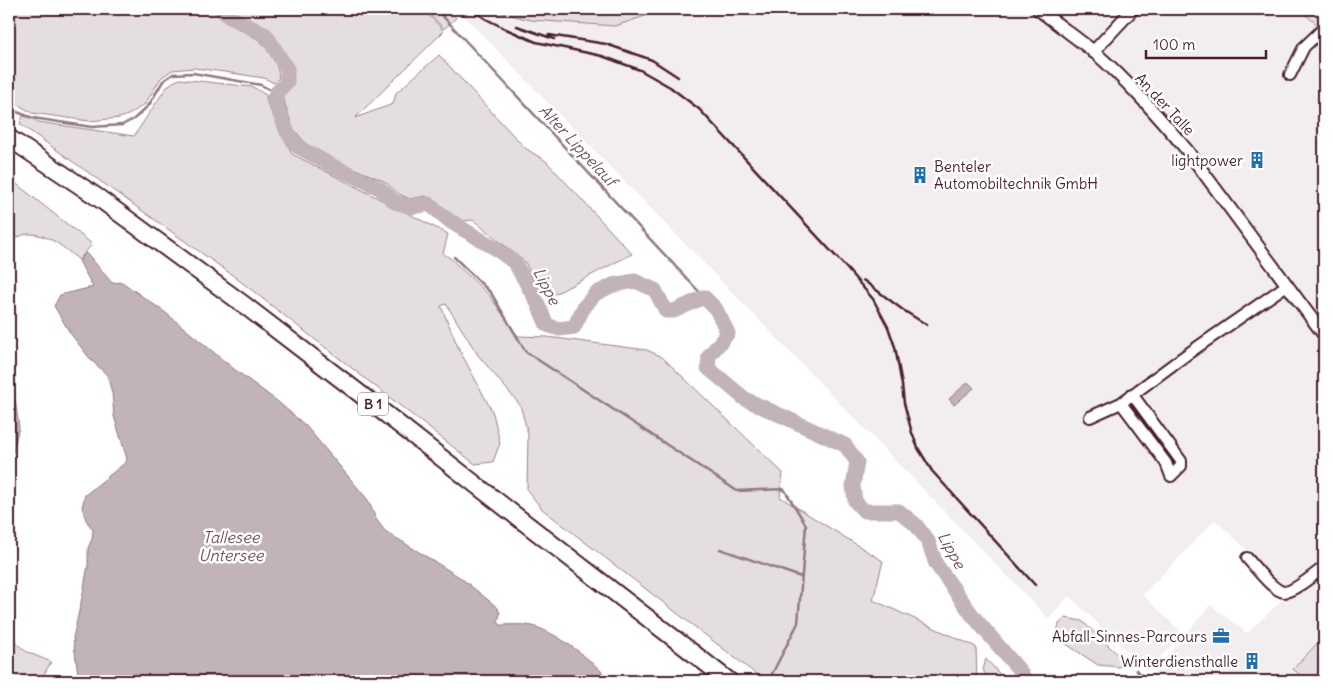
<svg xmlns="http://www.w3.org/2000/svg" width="1333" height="690" font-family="Delius,sans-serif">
  <rect width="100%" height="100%" fill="#fff"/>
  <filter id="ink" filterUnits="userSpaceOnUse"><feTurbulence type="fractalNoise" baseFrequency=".02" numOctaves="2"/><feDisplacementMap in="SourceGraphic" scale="10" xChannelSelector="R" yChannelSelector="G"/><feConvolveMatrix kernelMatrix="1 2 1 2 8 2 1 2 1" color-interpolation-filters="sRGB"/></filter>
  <g filter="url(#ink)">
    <!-- built -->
    <path fill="#f2eeef" d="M 457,9 L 1298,9 L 1318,25 L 1324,18 L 1312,9 L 1324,9 L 1324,635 L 1293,669 L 1307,681 L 1157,681 L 1151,675 L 1210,605 L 1247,633 L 1282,600 L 1288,605 L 1250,553 L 1215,520 L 1143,595 L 1182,633 L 1148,671 L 1069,596 L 1049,619 Z"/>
    <!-- green -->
    <path fill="#e5dee0" stroke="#987e86" d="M 9,9 L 215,9 L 225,21 L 259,40 L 274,56 L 278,71 L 279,78 L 274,83 L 264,78 L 225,72 L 194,68 L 172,70 L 161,78 L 145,104 L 130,114 L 120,118 L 89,121 L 32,113 L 9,99 Z
      M 225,9 L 423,9 L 444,31 L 355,118 L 393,104 L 396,93 L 439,55 L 525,148 L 546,161 L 632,254 L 551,296 L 536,286 L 525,262 L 473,220 L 463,221 L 456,216 L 452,219 L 426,196 L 410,199 L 399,194 L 384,181 L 335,160 L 307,145 L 293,128 L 282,95 C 284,92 287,88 288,84 C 293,68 279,42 267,32 C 255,21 237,20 225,9 Z
      M 425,9 L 447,9 L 456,18 L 444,29 Z
      M 485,9 L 648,9 L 645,16 L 615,26 L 531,20 Z
      M 1298,9 L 1312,9 L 1324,19 L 1318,25 Z
      M 180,79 L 253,87 L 266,95 L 267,103 L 292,154 L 448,234 L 443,254 L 449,257 L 489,295 L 518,336 L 547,337 L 647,350 L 662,357 L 783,473 L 780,497 L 883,561 L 873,600 L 976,647 L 977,681 L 765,681 L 542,509 L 527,490 L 528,434 L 520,405 L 478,355 L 446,304 L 441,306 L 459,349 L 493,413 L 500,443 L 493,462 L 475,464 L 231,274 L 20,124 L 23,116 L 34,119 L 38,122 L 134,136 L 166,88 L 173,82 Z
      M 9,178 L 92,244 L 79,260 C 64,248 48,233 27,234 C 21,235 15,239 9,241 Z
      M 1133,406 L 1138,408 L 1177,460 L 1175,463 L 1172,463 L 1133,412 Z
      M 1066,618 L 1082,621 L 1125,661 L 1119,667 L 1098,665 L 1066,644 L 1057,632 L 1059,624 Z
      M 1324,636 L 1324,681 L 1307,681 L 1293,669 Z
      M 10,638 L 27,652 L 51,662 L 40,681 L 9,681 L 9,641 Z
      M 986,659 L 1006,681 L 989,681 L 983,670 Z"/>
    <!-- water -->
    <path fill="#c1b3b6" stroke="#91787e" d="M 86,252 L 112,283 L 122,282 L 166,313 L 234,369 L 277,401 L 306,426 L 368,500 L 376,519 L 385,531 L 461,578 L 498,608 L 500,614 L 498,621 L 500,625 C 512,625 527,623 539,628 C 565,638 592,661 611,681 L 78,681 L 78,674 L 73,638 L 83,593 L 88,565 L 88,548 L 92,539 L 93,530 L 86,520 L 82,507 L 85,495 L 126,462 L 127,459 L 114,416 L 112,393 L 107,375 L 91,360 L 70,333 L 54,306 L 60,295 L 93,287 L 79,261 Z
      M 9,358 L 19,427 L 10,465 L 9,584 L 14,599 L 9,614 Z
      M 968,382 L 974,388 L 954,405 L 949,399 Z"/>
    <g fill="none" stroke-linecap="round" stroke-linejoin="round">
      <!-- stream -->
      <path stroke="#91787e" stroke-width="2.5" d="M 436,9 L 704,297
        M 9,109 L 33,118 L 92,127 L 122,125 L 134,119 L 149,105 L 163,81 L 173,74 L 193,73 L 261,85 L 276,93
        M 454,257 L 491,293 L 526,352 L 737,491 L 784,489 L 806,525 L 798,623 L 772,674
        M 720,549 L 801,577
        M 1136,670 L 1141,675
        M 689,681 L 692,677"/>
      <!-- river -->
      <path stroke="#c1b3b6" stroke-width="15" d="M 221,9 L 228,16 L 266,35 L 287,69 L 287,82 L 276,93 L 274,98 L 287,132 L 298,147 L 335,167 L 379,188 L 395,202 L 412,207 L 429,204 L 451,222 L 495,248 L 515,263 L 537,302 L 547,325 L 559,329 L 574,327 L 584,307 L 595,294 L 613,285 L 635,281 L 655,290 L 666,311 L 674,311 L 704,297 L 716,309 L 728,333 L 709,356 L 708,368 L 745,399 L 845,445 L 857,462 L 853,486 L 855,501 L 864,511 L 899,511 L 916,525 L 928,541 L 936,564 L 973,616 L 1020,671 L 1026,681"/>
      <!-- minor casing -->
      <g stroke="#4a1f2b" stroke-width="14">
        <path id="minor" d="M 1290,75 L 1304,47 L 1324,28
          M 1121,403 L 1166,463 L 1171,476 L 1181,466 L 1181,461 L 1132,394
          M 1090,417 L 1121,403 L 1186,355 L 1287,285
          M 1247,558 C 1255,567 1273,591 1284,592 C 1294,592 1316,573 1324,567"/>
      </g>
      <!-- tertiary casing -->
      <g stroke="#4a1f2b" stroke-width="15">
        <path id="tertiary" d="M 1038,9 C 1056,23 1075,37 1093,51 C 1127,80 1157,115 1186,149 L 1324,335
          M 1093,52 L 1133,9"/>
      </g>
      <!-- trunk casing -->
      <g stroke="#4a1f2b" stroke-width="20">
        <path id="trunk" d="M 9,138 L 100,199 L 243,304 L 359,393 L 480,488 L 729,681"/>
      </g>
      <!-- minor -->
      <use href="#minor" stroke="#fff" stroke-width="10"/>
      <!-- tertiary -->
      <use href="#tertiary" stroke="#fff" stroke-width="11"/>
      <!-- trunk -->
      <use href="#trunk" stroke="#fff" stroke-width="16"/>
      <!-- rail -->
      <path stroke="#4a1f2b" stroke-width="2.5" d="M 471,9 L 486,19 L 506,29 L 536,42 L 602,56 L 640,70 L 670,87 L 699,109 L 842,263 L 873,299 L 888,327 L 895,347 L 902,385 L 904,403 L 912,433 L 918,448 L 932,471 L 1035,585
        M 517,26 L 554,39
        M 549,35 L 606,44 L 652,60 L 678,77
        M 863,280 L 903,310 L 927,325"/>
    </g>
  </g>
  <!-- icons -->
  <defs>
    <g id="building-bare" transform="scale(1.35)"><path d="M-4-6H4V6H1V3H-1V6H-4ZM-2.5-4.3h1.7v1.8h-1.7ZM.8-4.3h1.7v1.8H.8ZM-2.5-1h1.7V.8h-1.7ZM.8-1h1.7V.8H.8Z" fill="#1f6fb2" stroke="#fff" stroke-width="2.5" paint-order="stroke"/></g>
    <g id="office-bare" transform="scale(1.35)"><path d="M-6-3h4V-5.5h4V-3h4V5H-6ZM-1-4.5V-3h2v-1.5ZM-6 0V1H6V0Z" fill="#1f6fb2" stroke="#fff" stroke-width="2.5" paint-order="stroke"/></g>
  </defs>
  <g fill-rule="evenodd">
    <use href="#building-bare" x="1257" y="160"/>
    <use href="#building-bare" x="920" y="175"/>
    <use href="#office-bare" x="1221" y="636"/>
    <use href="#building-bare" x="1252" y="661"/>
  </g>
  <g text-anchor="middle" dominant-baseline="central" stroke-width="5" stroke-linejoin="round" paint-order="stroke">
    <!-- shield labels -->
    <rect fill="#fff" stroke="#80626b" stroke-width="1" x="358" y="392.5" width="30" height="23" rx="4"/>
    <g font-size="14" font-weight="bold" fill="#4a1f2b">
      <text x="373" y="404">B 1</text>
    </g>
    <!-- street labels -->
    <g font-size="15" fill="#4a1f2b" stroke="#fff">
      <text transform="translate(1165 104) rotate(47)">An der Talle</text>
    </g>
    <!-- poi labels -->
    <g font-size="15" fill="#4a1f2b" stroke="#fff" text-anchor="end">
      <text x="1243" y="160">lightpower</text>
      <text x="934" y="166" text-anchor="start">Benteler<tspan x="934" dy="17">Automobiltechnik GmbH</tspan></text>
      <text x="1207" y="636">Abfall-Sinnes-Parcours</text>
      <text x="1238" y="661">Winterdiensthalle</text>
    </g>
    <!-- water labels -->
    <g font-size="16" font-style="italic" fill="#74535c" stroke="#fff">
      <text transform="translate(578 145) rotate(47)">Alter Lippelauf</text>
      <text transform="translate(547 286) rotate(63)">Lippe</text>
      <text x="231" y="537">Tallesee<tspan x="231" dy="18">Untersee</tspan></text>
      <text transform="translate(952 550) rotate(61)">Lippe</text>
    </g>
  </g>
  <!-- margin -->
  <rect width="1333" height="690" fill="none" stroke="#fff" stroke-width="30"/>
  <rect x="15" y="15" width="1303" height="660" fill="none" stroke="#4a1f2b" stroke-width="2" filter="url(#ink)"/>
  <!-- scale -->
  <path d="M1146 50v8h120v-8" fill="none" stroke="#4a1f2b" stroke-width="2.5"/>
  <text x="1153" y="50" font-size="15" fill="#4a1f2b" stroke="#ffffff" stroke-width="4" paint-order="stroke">100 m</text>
</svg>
